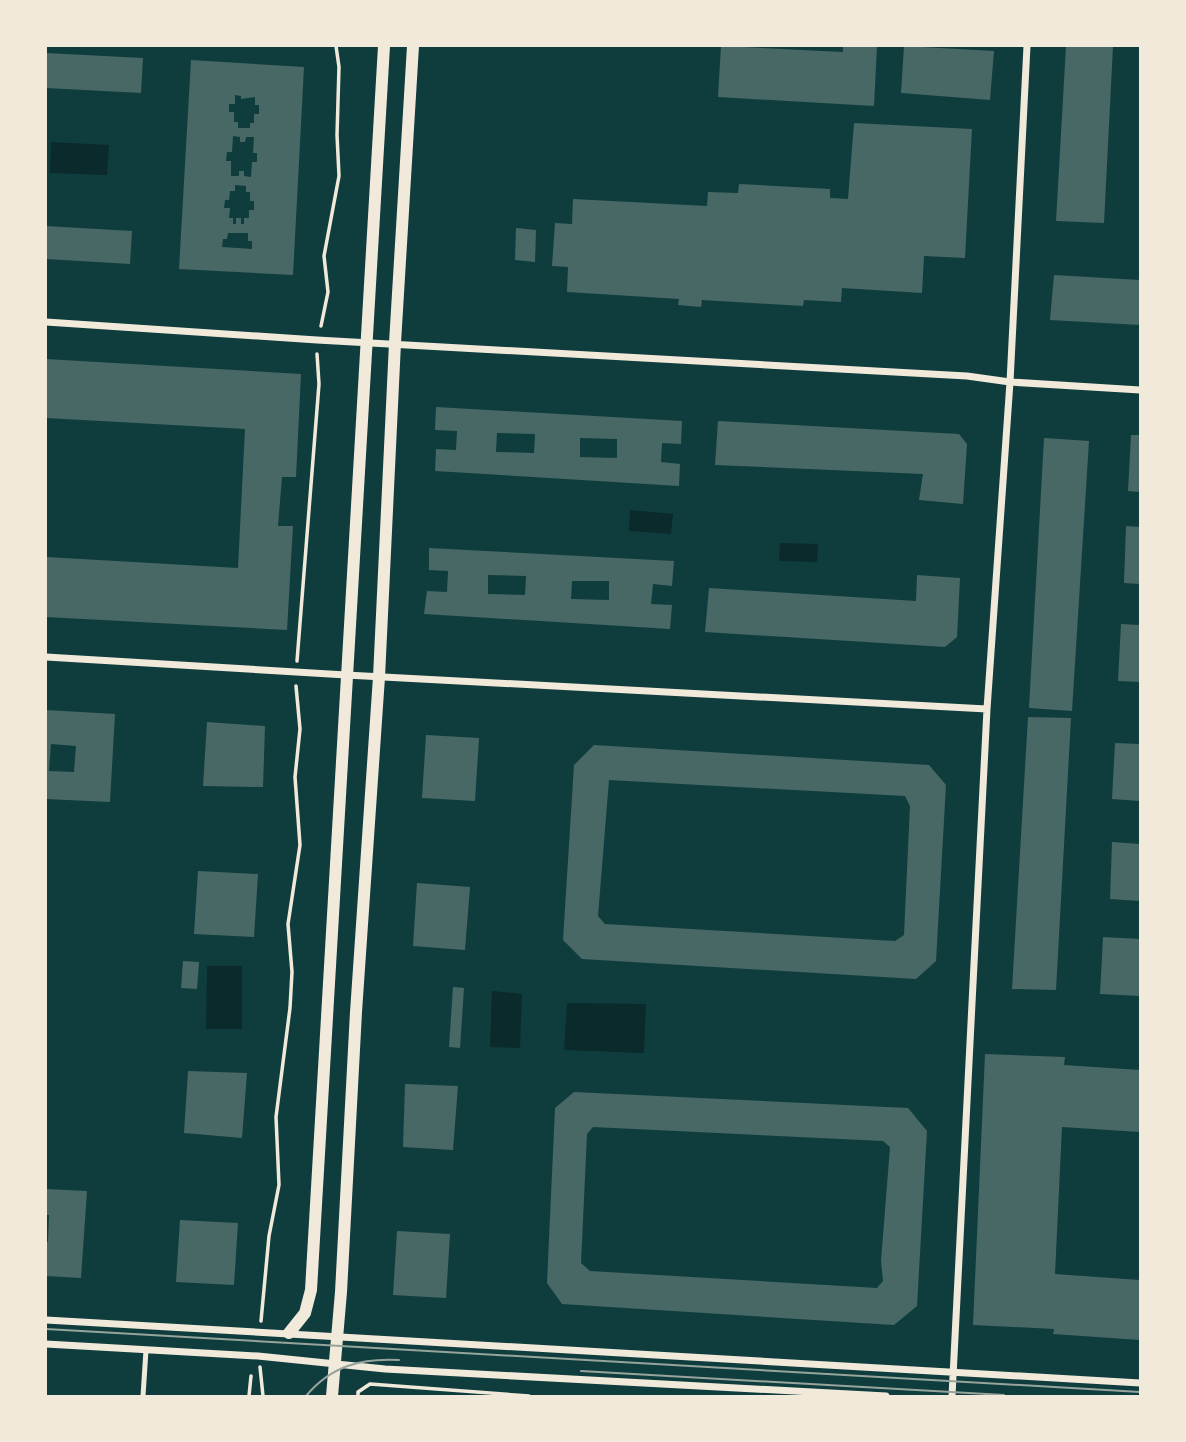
<svg xmlns="http://www.w3.org/2000/svg" width="1186" height="1442" font-family="Cabin,sans-serif">
  <rect width="100%" height="100%" fill="#0f3d3e"/>
  <!-- water -->
  <path fill="#0a2a2b" d="M 51,142 L 109,145 L 107,175 L 50,173 Z
    M 630,510 L 673,514 L 671,534 L 629,531 Z
    M 780,543 L 818,544 L 817,562 L 779,561 Z
    M 207,966 L 242,966 L 242,1029 L 206,1029 Z
    M 492,991 L 522,994 L 520,1048 L 490,1047 Z
    M 567,1003 L 646,1004 L 644,1053 L 564,1050 Z"/>
  <!-- building -->
  <path fill="#486865" fill-rule="evenodd" d="M 721,46 L 843,52 L 843,46 L 877,46 L 874,106 L 718,97 Z
    M 904,46 L 994,51 L 990,100 L 901,93 Z
    M 1066,46 L 1113,46 L 1104,223 L 1056,221 Z
    M 46,53 L 143,58 L 141,93 L 46,88 Z
    M 191,60 L 304,67 L 293,275 L 179,269 ZM 235,95 L 241,96 L 241,99 L 255,97 L 255,105 L 259,105 L 259,114 L 254,114 L 254,123 L 250,123 L 250,128 L 238,128 L 238,122 L 234,122 L 234,112 L 229,112 L 229,104 L 235,104 ZM 233,136 L 240,137 L 240,142 L 245,142 L 246,137 L 254,137 L 253,153 L 257,153 L 257,162 L 252,162 L 251,177 L 244,176 L 244,171 L 239,171 L 239,176 L 231,176 L 231,161 L 226,161 L 227,152 L 232,152 ZM 235,185 L 246,186 L 246,192 L 250,192 L 250,201 L 254,201 L 254,210 L 249,210 L 249,218 L 244,218 L 244,224 L 241,224 L 241,218 L 236,218 L 236,224 L 233,224 L 233,218 L 229,218 L 230,208 L 224,208 L 225,200 L 229,200 L 230,191 L 235,191 ZM 228,233 L 248,233 L 248,241 L 252,241 L 252,249 L 222,247 L 223,239 L 227,239 Z
    M 854,123 L 972,129 L 965,258 L 924,256 L 922,293 L 842,288 L 841,302 L 804,300 L 803,306 L 702,300 L 701,307 L 678,305 L 679,299 L 567,292 L 568,267 L 552,266 L 555,223 L 572,224 L 573,199 L 707,206 L 708,192 L 738,193 L 739,184 L 830,189 L 830,198 L 848,199 Z
    M 46,226 L 132,231 L 130,264 L 46,259 Z
    M 516,228 L 536,230 L 535,262 L 515,260 Z
    M 1054,275 L 1140,280 L 1140,325 L 1050,320 Z
    M 46,359 L 301,374 L 296,477 L 282,477 L 278,526 L 293,526 L 287,630 L 46,617 L 46,557 L 238,568 L 245,429 L 46,418 Z
    M 436,407 L 682,421 L 681,444 L 662,443 L 661,462 L 680,464 L 679,486 L 435,471 L 436,449 L 456,450 L 457,431 L 435,430 ZM 497,433 L 535,434 L 534,453 L 496,452 ZM 580,438 L 617,439 L 617,458 L 580,457 Z
    M 718,421 L 959,434 L 967,444 L 963,504 L 919,500 L 923,474 L 715,465 Z
    M 1131,435 L 1140,435 L 1140,492 L 1128,491 Z
    M 1044,438 L 1089,441 L 1072,711 L 1029,708 Z
    M 1126,526 L 1140,527 L 1140,584 L 1124,583 Z
    M 429,548 L 674,561 L 672,586 L 653,584 L 651,604 L 672,605 L 670,629 L 424,614 L 427,591 L 447,592 L 448,571 L 429,570 ZM 488,575 L 526,576 L 525,595 L 488,594 ZM 572,581 L 609,581 L 609,600 L 571,599 Z
    M 917,575 L 960,578 L 957,637 L 945,647 L 705,632 L 709,588 L 916,601 Z
    M 1121,624 L 1140,625 L 1140,682 L 1118,681 Z
    M 46,710 L 115,714 L 110,802 L 46,799 ZM 51,744 L 76,746 L 74,772 L 49,771 Z
    M 1028,717 L 1071,718 L 1056,990 L 1012,989 Z
    M 207,722 L 265,726 L 263,787 L 203,786 Z
    M 426,735 L 479,738 L 475,801 L 422,798 Z
    M 1115,743 L 1140,744 L 1140,801 L 1112,799 Z
    M 594,745 L 929,765 L 946,785 L 936,961 L 916,979 L 582,959 L 563,940 L 574,765 ZM 609,780 L 905,796 L 910,806 L 904,935 L 895,941 L 605,924 L 598,916 Z
    M 1112,842 L 1140,844 L 1140,901 L 1110,899 Z
    M 198,871 L 258,874 L 254,937 L 194,934 Z
    M 417,883 L 470,887 L 465,950 L 413,946 Z
    M 1103,937 L 1140,939 L 1140,996 L 1100,994 Z
    M 183,961 L 199,962 L 197,989 L 181,988 Z
    M 453,987 L 464,988 L 460,1048 L 449,1047 Z
    M 985,1054 L 1065,1057 L 1064,1065 L 1140,1070 L 1140,1132 L 1062,1127 L 1055,1274 L 1140,1280 L 1140,1340 L 1053,1334 L 1054,1329 L 973,1325 Z
    M 188,1071 L 247,1073 L 242,1138 L 184,1133 Z
    M 405,1084 L 458,1086 L 453,1150 L 403,1147 Z
    M 574,1092 L 908,1108 L 927,1131 L 917,1306 L 894,1325 L 562,1304 L 547,1283 L 555,1108 ZM 593,1127 L 883,1141 L 890,1147 L 881,1261 L 883,1281 L 877,1288 L 590,1271 L 581,1263 L 587,1134 Z
    M 46,1189 L 87,1191 L 81,1278 L 46,1276 L 46,1242 L 48,1242 L 49,1215 L 46,1215 Z
    M 180,1220 L 238,1223 L 234,1285 L 176,1282 Z
    M 397,1231 L 450,1234 L 446,1298 L 393,1295 Z"/>
  <g fill="none" stroke-linecap="round" stroke-linejoin="round">
    <!-- path -->
    <path stroke="#f1e9da" stroke-width="3.5" d="M 321,326 L 328,292 L 324,256 L 339,176 L 337,135 L 339,67 L 336,46
      M 297,661 L 319,384 L 317,354
      M 261,1321 L 269,1236 L 279,1185 L 276,1117 L 290,1008 L 292,972 L 288,924 L 300,845 L 295,777 L 300,729 L 296,686
      M 260,1367 L 263,1396
      M 249,1396 L 251,1376
      M 358,1396 L 358,1392 L 370,1384 L 529,1396"/>
    <!-- service -->
    <path stroke="#f1e9da" stroke-width="5" d="M 143,1396 L 146,1350"/>
    <!-- minor -->
    <path stroke="#f1e9da" stroke-width="7" d="M 46,322 L 317,340 L 967,376 L 1010,382 L 1140,390
      M 46,657 L 346,675 L 987,709
      M 46,1320 L 1140,1383
      M 46,1344 L 258,1356 L 385,1369 L 886,1396
      M 952,1396 L 987,709 L 1010,382 L 1027,46"/>
    <!-- tertiary -->
    <path stroke="#f1e9da" stroke-width="12" d="M 289,1333 L 305,1313 L 311,1290 L 384,46
      M 332,1396 L 341,1292 L 356,1012 L 379,677 L 395,343 L 413,46"/>
    <!-- tram -->
    <path stroke="#97a49c" stroke-width="2" d="M 46,1329 L 1140,1392
      M 581,1371 L 1004,1395
      M 306,1396 C 331,1366 361,1358 399,1360"/>
  </g>
  <!-- border -->
  <rect width="1186" height="1442" fill="none" stroke="#f1e9da" stroke-width="94"/>
</svg>
